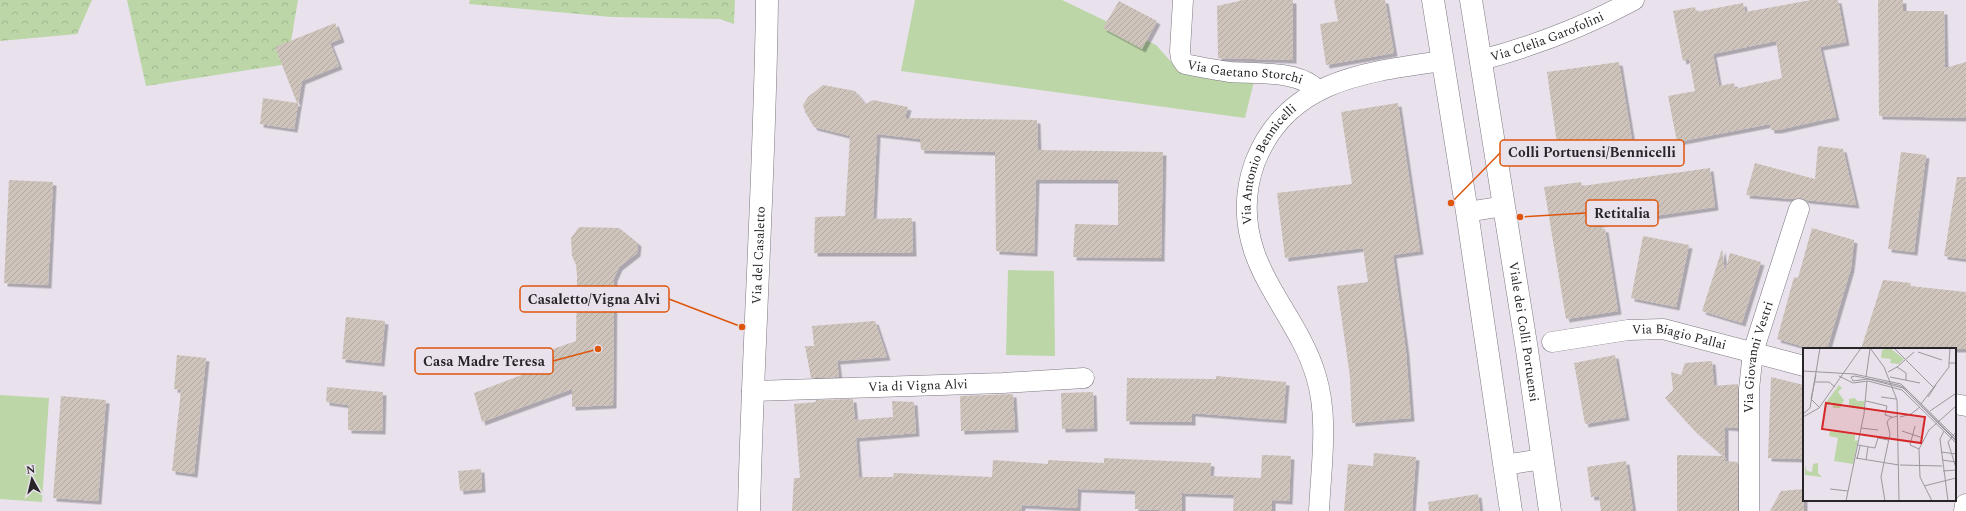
<svg xmlns="http://www.w3.org/2000/svg" width="1966" height="511" font-family="Spectral,serif">
  <defs>
    <pattern id="forest-crowns" width="20" height="18" patternUnits="userSpaceOnUse"><rect width="20" height="18" fill="#bcd6a8"/><path d="M2 6a3 3 0 1 1 6 0M12 15a3 3 0 1 1 6 0" fill="none" stroke="#a2b891"/></pattern>
    <pattern id="building-hatch" width="6" height="6" patternUnits="userSpaceOnUse"><rect width="6" height="6" fill="#cec4bc"/><path d="M-1 1l2-2M0 6l6-6M5 7l2-2" fill="none" stroke="#b1a8a2"/></pattern>
    <filter id="shadow"><feDropShadow dx="3.5" dy="3.5" stdDeviation="0" flood-color="#0004"/></filter>
  </defs>
  <rect width="100%" height="100%" fill="#e9e2ec"/>
  <!-- forest -->
  <path fill="url(#forest-crowns)" d="M 0,0 L 92,0 L 77,34 L 0,41 Z
    M 127,0 L 298,0 L 287,64 L 146,86 Z
    M 470,0 L 735,0 L 734,24 L 720,19 L 611,17 L 469,4 Z"/>
  <!-- green -->
  <path fill="#bcd6a8" d="M 915,0 L 1062,0 L 1156,45 L 1174,65 L 1254,81 L 1245,118 L 901,71 Z
    M 1008,270 L 1054,271 L 1055,356 L 1006,355 Z
    M 0,395 L 49,398 L 42,502 L 0,499 Z"/>
  <!-- building -->
  <path fill="url(#building-hatch)" fill-rule="evenodd" filter="url(#shadow)" d="M 1243,0 L 1293,0 L 1293,60 L 1218,58 L 1217,6 Z
    M 1334,0 L 1385,0 L 1394,53 L 1326,65 L 1320,24 L 1338,21 Z
    M 1811,0 L 1838,0 L 1846,42 L 1820,47 L 1836,117 L 1778,130 L 1771,130 L 1770,124 L 1677,142 L 1668,96 L 1695,91 L 1689,59 L 1683,61 L 1673,11 L 1695,7 L 1696,12 L 1743,3 L 1745,12 ZM 1776,41 L 1782,78 L 1735,89 L 1734,83 L 1719,86 L 1713,54 Z
    M 1878,0 L 1903,0 L 1903,11 L 1944,11 L 1945,68 L 1966,62 L 1966,118 L 1879,116 Z
    M 1119,1 L 1157,21 L 1142,49 L 1103,28 Z
    M 335,23 L 341,39 L 330,43 L 339,66 L 302,81 L 294,129 L 260,124 L 263,98 L 297,103 L 275,47 Z
    M 1619,62 L 1632,140 L 1558,151 L 1547,72 Z
    M 823,85 L 855,91 L 866,104 L 873,100 L 908,107 L 905,118 L 1037,120 L 1038,150 L 1163,152 L 1161,258 L 1073,257 L 1075,224 L 1118,225 L 1118,180 L 1036,180 L 1034,253 L 996,251 L 995,152 L 921,150 L 920,139 L 877,134 L 873,219 L 912,218 L 913,253 L 814,253 L 815,217 L 845,216 L 850,136 L 814,127 L 805,112 L 803,105 L 808,97 Z
    M 1398,103 L 1420,251 L 1393,255 L 1406,352 L 1411,418 L 1352,423 L 1350,377 L 1337,286 L 1368,282 L 1363,248 L 1285,258 L 1277,193 L 1352,184 L 1341,112 Z
    M 1818,146 L 1843,149 L 1856,205 L 1806,200 L 1802,198 L 1794,199 L 1746,195 L 1755,163 L 1815,179 Z
    M 1901,152 L 1926,155 L 1914,252 L 1888,249 Z
    M 1710,168 L 1715,207 L 1647,217 L 1648,211 L 1603,218 L 1604,223 L 1588,226 L 1605,229 L 1618,311 L 1566,319 L 1544,187 L 1581,182 L 1582,186 Z
    M 1957,177 L 1966,177 L 1966,259 L 1944,256 Z
    M 9,180 L 53,182 L 48,285 L 4,283 Z
    M 579,227 L 619,228 L 638,243 L 637,253 L 619,267 L 614,278 L 613,405 L 572,407 L 572,389 L 482,422 L 474,393 L 548,365 L 548,354 L 553,349 L 576,341 L 577,276 L 576,265 L 572,256 L 571,238 Z
    M 1812,228 L 1854,240 L 1851,268 L 1827,349 L 1812,349 L 1777,339 L 1794,277 L 1798,278 Z
    M 1643,236 L 1689,245 L 1676,307 L 1631,298 Z
    M 1722,249 L 1725,272 L 1730,253 L 1761,262 L 1742,323 L 1702,311 Z
    M 1883,280 L 1911,283 L 1910,286 L 1966,292 L 1966,349 L 1861,349 Z
    M 346,317 L 385,321 L 381,363 L 342,359 Z
    M 875,321 L 887,357 L 837,361 L 839,377 L 811,378 L 805,346 L 814,346 L 812,326 Z
    M 177,355 L 206,358 L 194,474 L 172,471 L 181,390 L 174,389 Z
    M 1615,355 L 1626,417 L 1585,424 L 1574,363 Z
    M 1712,361 L 1714,386 L 1738,384 L 1738,428 L 1725,427 L 1725,461 L 1738,462 L 1738,511 L 1677,511 L 1677,455 L 1723,456 L 1694,430 L 1665,398 L 1673,390 L 1671,372 L 1681,375 L 1685,363 Z
    M 1216,376 L 1286,382 L 1283,420 L 1192,413 L 1192,422 L 1126,421 L 1127,378 L 1216,379 Z
    M 1771,377 L 1804,385 L 1804,459 L 1768,458 Z
    M 327,387 L 383,392 L 382,431 L 348,430 L 348,405 L 326,402 Z
    M 1093,392 L 1094,428 L 1062,429 L 1061,393 Z
    M 1013,394 L 1015,429 L 961,431 L 960,396 Z
    M 61,396 L 106,400 L 98,501 L 53,498 Z
    M 853,399 L 855,420 L 893,417 L 892,401 L 914,402 L 916,433 L 856,438 L 859,477 L 893,477 L 894,473 L 992,477 L 993,460 L 1048,464 L 1048,460 L 1104,463 L 1104,458 L 1211,463 L 1210,476 L 1261,478 L 1262,455 L 1291,456 L 1289,501 L 1272,500 L 1272,511 L 1233,511 L 1234,495 L 1182,493 L 1182,511 L 1135,509 L 1135,491 L 1078,489 L 1077,508 L 1022,505 L 1021,511 L 792,511 L 794,478 L 800,478 L 794,404 L 816,402 L 816,400 Z
    M 1374,453 L 1416,457 L 1412,511 L 1344,511 L 1348,464 L 1373,466 Z
    M 1626,461 L 1633,511 L 1601,511 L 1599,496 L 1591,497 L 1587,467 Z
    M 481,469 L 482,489 L 460,491 L 458,471 Z
    M 1804,489 L 1804,511 L 1770,511 L 1781,491 Z
    M 1478,494 L 1480,511 L 1429,511 L 1428,502 Z"/>
  <g fill="none" stroke-linecap="round" stroke-linejoin="round">
    <!-- street casing -->
    <g stroke="#7d7780" stroke-width="21">
      <g id="street">
        <path id="s1" d="M 1183,0 L 1180,51 L 1181,58 L 1185,64 C 1200,67 1215,70 1230,72 C 1256,74 1301,70 1318,91"/>
        <path id="s2" d="M 1481,60 C 1534,46 1586,26 1634,0"/>
        <path d="M 1467,212 L 1504,206"/>
        <path id="s3" d="M 1552,342 L 1628,330 L 1663,329 L 1804,366"/>
        <path id="s4" d="M 752,391 L 1003,383 L 1084,378"/>
        <path d="M 1955,404 L 1966,406"/>
        <path d="M 1504,465 L 1543,459"/>
        <path id="s5" d="M 1319,511 C 1321,467 1329,418 1316,376 C 1303,331 1269,295 1254,251 C 1244,221 1244,192 1255,162 C 1287,80 1365,72 1443,61"/>
        <path id="s6" d="M 1749,511 L 1749,389 L 1753,352 L 1799,209"/>
      </g>
    </g>
    <!-- secondary casing -->
    <g stroke="#7d7780" stroke-width="23">
      <g id="secondary">
        <path id="s7" d="M 749,511 C 753,341 765,170 767,0"/>
        <path d="M 1965,511 L 1966,505"/>
      </g>
    </g>
    <!-- primary casing -->
    <g stroke="#7d7780" stroke-width="23">
      <g id="primary">
        <path d="M 1433,0 L 1467,212 L 1511,511"/>
        <path id="s8" d="M 1471,0 L 1527,350 L 1550,511"/>
      </g>
    </g>
    <!-- street -->
    <use href="#street" stroke="#fff" stroke-width="20"/>
    <!-- secondary -->
    <use href="#secondary" stroke="#fff" stroke-width="22"/>
    <!-- primary -->
    <use href="#primary" stroke="#fff" stroke-width="22"/>
  </g>
  <g text-anchor="middle" dominant-baseline="central" stroke-width="4" stroke-linejoin="round" paint-order="stroke">
    <!-- street labels -->
    <g font-size="13" fill="#282529" stroke="#e9e2ec">
      <text stroke="none"><textPath href="#s2" startOffset="70">Via Clelia Garofolini</textPath></text>
      <text stroke="none"><textPath href="#s1" startOffset="126">Via Gaetano Storchi</textPath></text>
      <text stroke="none"><textPath href="#s5" startOffset="369">Via Antonio Bennicelli</textPath></text>
      <text stroke="none"><textPath href="#s7" startOffset="256">Via del Casaletto</textPath></text>
      <text stroke="none"><textPath href="#s8" startOffset="336">Viale dei Colli Portuensi</textPath></text>
      <text stroke="none"><textPath href="#s3" startOffset="129">Via Biagio Pallai</textPath></text>
      <text stroke="none"><textPath href="#s6" startOffset="155">Via Giovanni Vestri</textPath></text>
      <text stroke="none"><textPath href="#s4" startOffset="166">Via di Vigna Alvi</textPath></text>
    </g>
  </g>
  <!-- overview -->
  <g transform="translate(1803 348)">
    <rect width="153" height="153" fill="#e9e2ec"/>
    <path d="M 36,37 L 39,40 L 35,44 L 41,52 L 37,60 L 30,60 L 29,54 L 26,57 L 21,57 ZM 52,50 L 54,53 L 62,53 L 60,61 L 46,59 L 46,51 ZM 15,115 L 15,125 L 19,129 L 2,127 L 2,118 L 4,123 L 9,124 L 10,116 Z" fill="#bcd6a8"/>
    <path d="M 87,0 L 101,11 L 96,16 L 87,15 L 88,11 L 78,10 L 79,2 ZM 27,83 L 52,87 L 52,93 L 55,92 L 50,116 L 31,113 L 35,90 L 26,88 Z" fill="#bcd6a8"/>
    <path fill="none" stroke="#9c969e" stroke-width="1" d="M 67,0 L 81,19 L 94,52 L 96,153M 91,0 L 130,39M 104,0 L 118,0M 115,4 L 139,12M 146,15 L 147,0M 94,19 L 103,25 L 103,32M 0,23 L 51,26 L 98,36 L 153,90M 85,24 L 94,19 L 111,4M 13,27 L 8,51 L 16,59M 36,28 L 50,35 L 65,33 L 99,42 L 153,95M 63,29 L 67,1M 87,29 L 117,35M 12,34 L 26,34 L 32,39M 78,49 L 93,51M 125,49 L 133,37M 63,53 L 84,58 L 82,67 L 89,69M 118,56 L 146,19 L 146,15 L 153,15M 127,63 L 152,46M 0,66 L 7,60 L 17,0M 0,69 L 16,60 L 58,0M 97,69 L 108,66 L 117,59M 112,78 L 107,97 L 116,101M 58,80 L 75,82M 99,83 L 120,90M 141,83 L 137,91 L 145,153M 153,84 L 145,94 L 153,120M 153,92 L 142,81 L 105,43 L 100,39 L 95,37 L 52,28 L 48,29 L 50,33 L 65,31 L 100,40 L 153,93M 55,97 L 72,100 L 75,90 L 85,92M 138,104 L 153,106M 53,110 L 96,117M 54,111 L 57,98M 63,112 L 65,99M 139,112 L 153,114M 97,117 L 139,118M 140,123 L 153,122M 121,138 L 153,130M 27,141 L 45,143M 43,153 L 61,66 L 64,33M 82,153 L 78,129 L 87,86 L 84,74 L 87,70 L 95,68M 129,153 L 117,129 L 116,101 L 126,82 L 153,58"/>
    <path fill="#d62828" fill-opacity="0.15" stroke="#d62828" stroke-width="2" d="M 23,55 L 122,69 L 118,95 L 19,81 Z"/>
    <rect width="153" height="153" fill="none" stroke="#282529" stroke-width="2"/>
  </g>
  <!-- callouts -->
  <path fill="none" stroke="#de560d" stroke-width="1.5" d="M1451 203L1500 153M1520 217L1586 213M742 327L669 299M598 349L553 361"/>
  <g fill="#de560d" stroke="#e9e2ec" stroke-width="1.5">
    <circle cx="1451" cy="203" r="4"/>
    <circle cx="1520" cy="217" r="4"/>
    <circle cx="742" cy="327" r="4"/>
    <circle cx="598" cy="349" r="4"/>
  </g>
  <g fill="#e9e2ec" stroke="#de560d" stroke-width="1.5">
    <rect x="1500" y="140" width="184" height="26" rx="4"/>
    <rect x="1586" y="200" width="72" height="26" rx="4"/>
    <rect x="520" y="286" width="149" height="26" rx="4"/>
    <rect x="415" y="348" width="138" height="26" rx="4"/>
  </g>
  <g font-size="14" text-anchor="middle" font-weight="bold" fill="#282529">
    <text x="1592" y="157">Colli Portuensi/Bennicelli</text>
    <text x="1622" y="218">Retitalia</text>
    <text x="594" y="304">Casaletto/Vigna Alvi</text>
    <text x="484" y="366">Casa Madre Teresa</text>
  </g>
  <!-- north arrow -->
  <g transform="translate(32 479) rotate(352)" stroke="#e9e2ec" stroke-width="3" paint-order="stroke">
  <path d="M0-3L7 15L0 10L-7 15Z" fill="#282529"/>
  <text y="-6" font-size="11" font-weight="bold" text-anchor="middle" fill="#282529">N</text>
  </g>
</svg>
